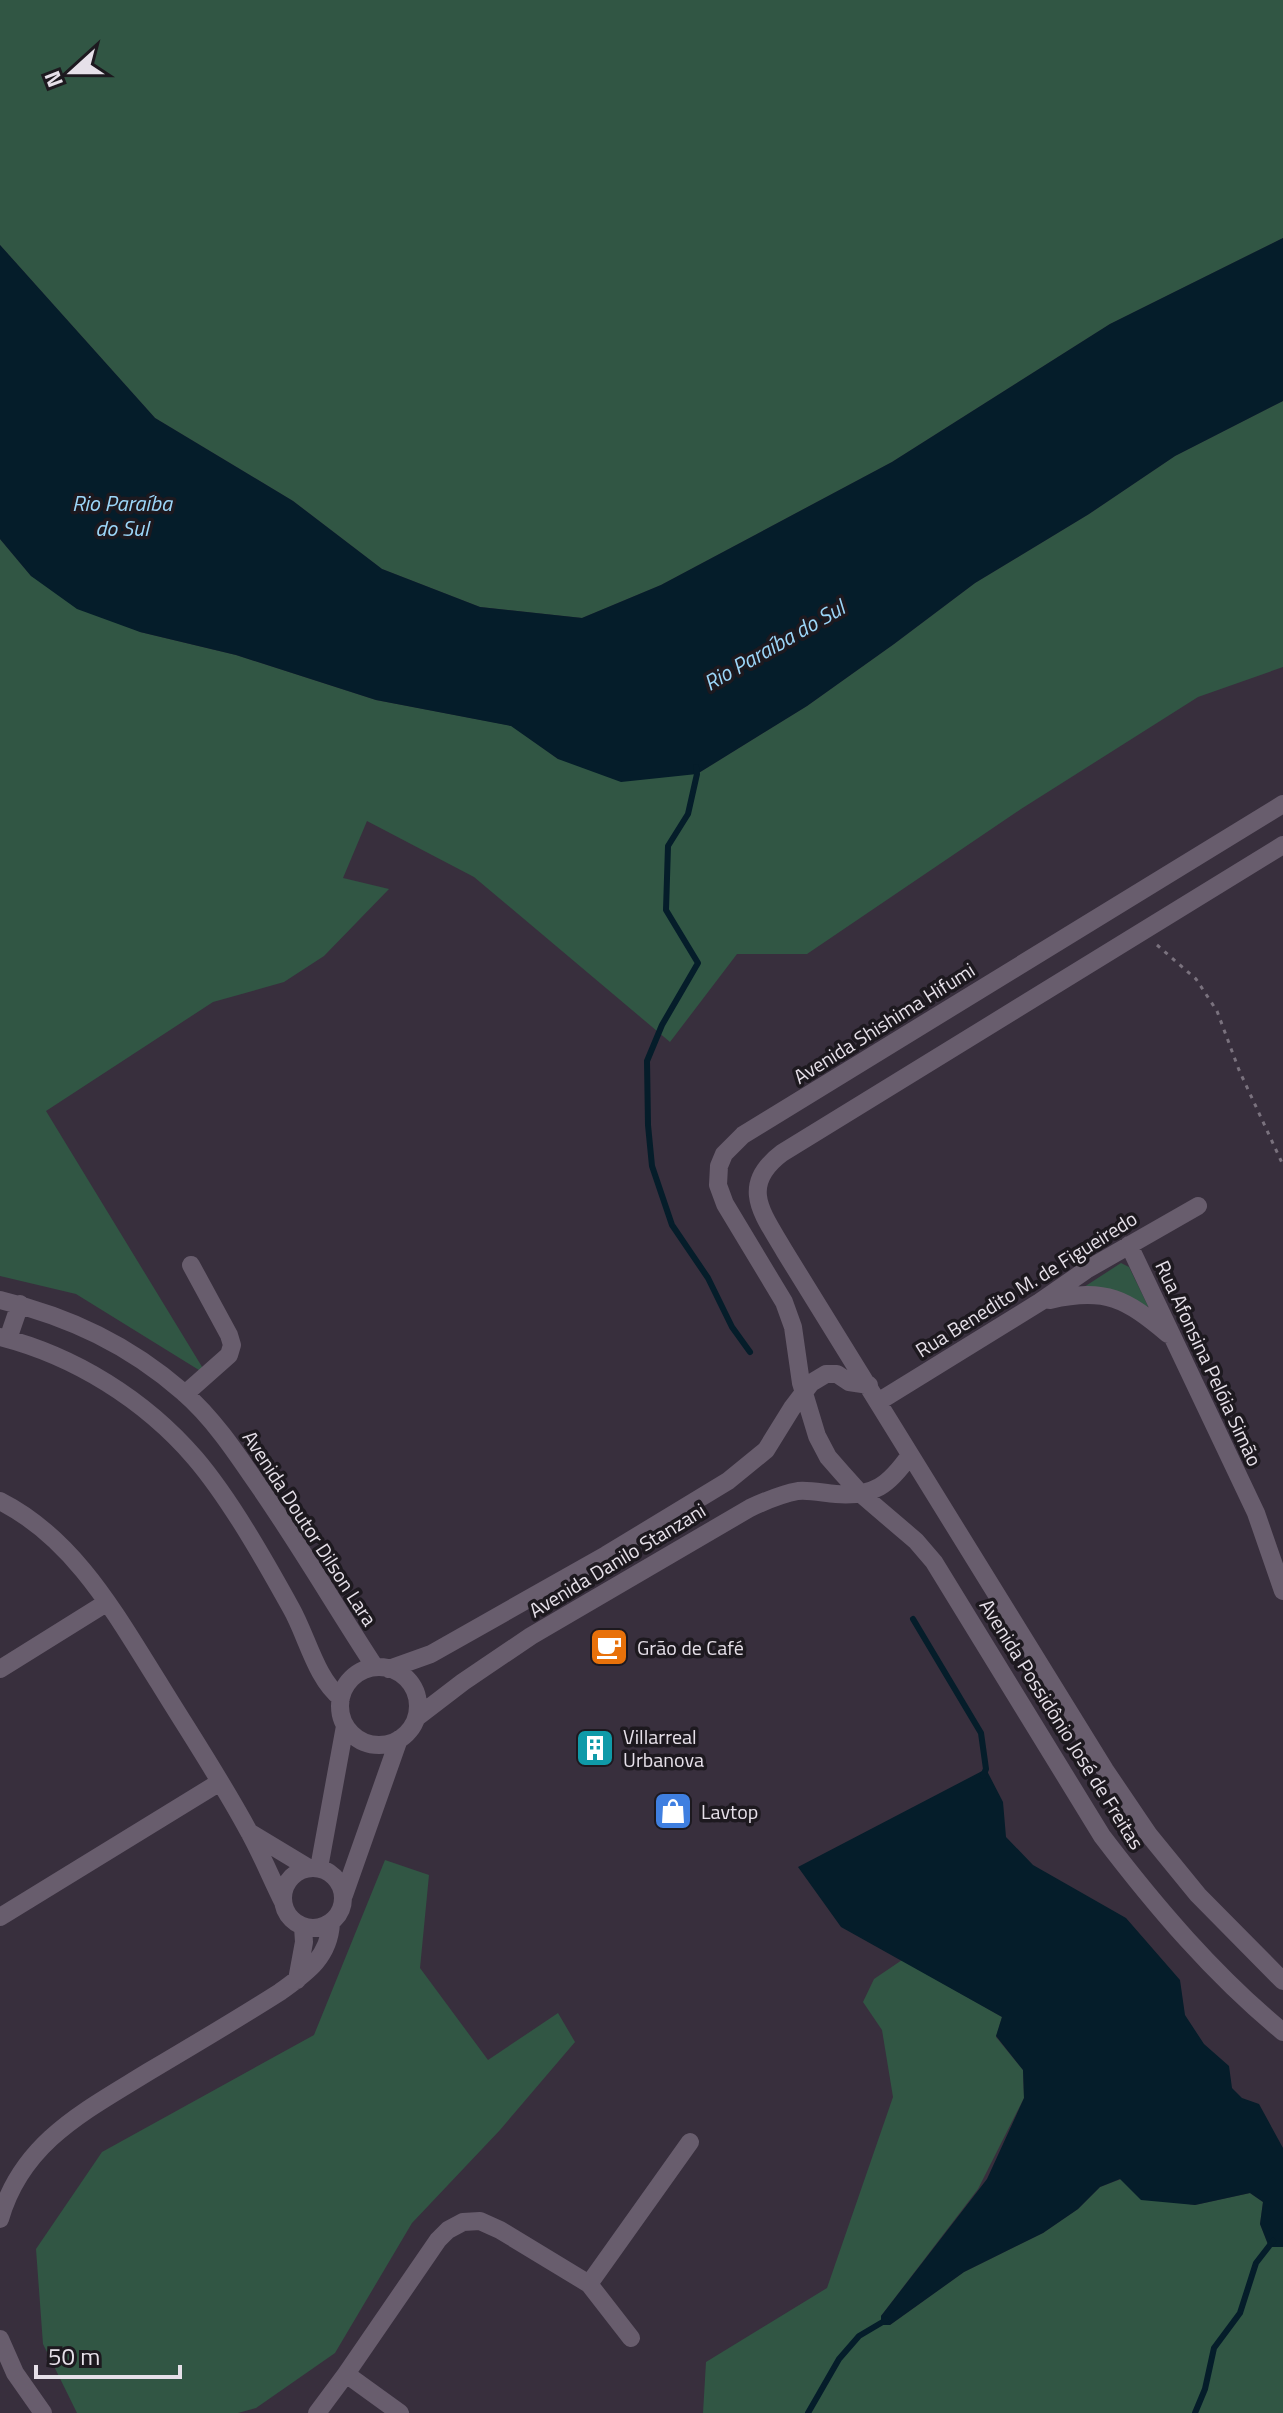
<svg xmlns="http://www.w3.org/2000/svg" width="1283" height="2413" font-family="'Titillium Web',sans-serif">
  <rect width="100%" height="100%" fill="#382f3d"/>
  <!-- green -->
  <path fill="#315644" d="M 0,0 L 1283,0 L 1283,238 L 1110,324 L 892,462 L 661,585 L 582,618 L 480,607 L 382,569 L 293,501 L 155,418 L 0,245 Z
    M 1283,401 L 1283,667 L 1198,697 L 1021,809 L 807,954 L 737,954 L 670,1042 L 474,877 L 367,821 L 343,878 L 389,889 L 324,956 L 284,982 L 213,1002 L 46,1111 L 207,1375 L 76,1294 L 0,1276 L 0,539 L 31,576 L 140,632 L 236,655 L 376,700 L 512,726 L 558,759 L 697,774 L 807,706 L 894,644 L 975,583 L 1089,514 L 1175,456 Z
    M 1121,1263 L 1129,1267 L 1148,1306 L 1147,1308 L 1084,1287 Z
    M 385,1860 L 429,1875 L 420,1968 L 488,2060 L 558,2013 L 575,2042 L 500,2130 L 412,2223 L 335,2353 L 256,2408 L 238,2413 L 77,2413 L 43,2344 L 36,2249 L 102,2152 L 314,2035 Z
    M 902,1960 L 1002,2017 L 996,2037 L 1023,2070 L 1024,2098 L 978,2189 L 881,2316 L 890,2325 L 964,2272 L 1043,2233 L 1078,2209 L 1100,2187 L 1121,2179 L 1176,2202 L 1195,2205 L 1250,2193 L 1263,2202 L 1260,2224 L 1269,2247 L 1283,2247 L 1283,2413 L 703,2413 L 706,2362 L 827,2288 L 893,2097 L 882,2030 L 863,2002 L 874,1979 Z"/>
  <!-- water -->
  <path fill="#051d2a" d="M 1283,238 L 1283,401 L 1175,456 L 1089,514 L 975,583 L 894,644 L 807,706 L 697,774 L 621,782 L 558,759 L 511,726 L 376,700 L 236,655 L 140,632 L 77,609 L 31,576 L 0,539 L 0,245 L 155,418 L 293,501 L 382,569 L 480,607 L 582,618 L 661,585 L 892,462 L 1110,324 Z
    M 986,1769 L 1003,1802 L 1006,1837 L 1033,1865 L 1126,1918 L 1180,1980 L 1185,2015 L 1204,2044 L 1229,2066 L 1232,2088 L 1242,2098 L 1259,2104 L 1283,2148 L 1283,2247 L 1269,2247 L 1260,2224 L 1263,2202 L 1250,2193 L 1195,2205 L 1141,2200 L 1120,2179 L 1100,2187 L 1078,2209 L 1043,2233 L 964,2272 L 890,2325 L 881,2325 L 881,2316 L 987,2179 L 1024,2098 L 1023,2070 L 996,2036 L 1002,2017 L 841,1927 L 798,1867 Z"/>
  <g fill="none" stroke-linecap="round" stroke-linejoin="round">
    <!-- stream -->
    <path stroke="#051d2a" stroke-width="6" d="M 696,767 L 697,774 L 688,814 L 668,846 L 666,910 L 698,963 L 662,1025 L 647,1061 L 648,1125 L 652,1166 L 672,1225 L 708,1278 L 732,1327 L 750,1352
      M 913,1619 L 981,1733 L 986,1769 L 983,1776
      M 808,2413 L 839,2359 L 859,2336 L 886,2320
      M 1195,2413 L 1205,2389 L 1214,2348 L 1240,2313 L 1256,2263 L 1273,2241"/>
    <!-- path -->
    <path stroke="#7a727e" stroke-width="3" stroke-dasharray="4 6" stroke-linecap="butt" d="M 1157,945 L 1196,979 L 1217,1011 L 1239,1070 L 1283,1165"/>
    <!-- minor -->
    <path stroke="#685d6d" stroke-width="18" d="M 1283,804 L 743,1135 L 724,1154 L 719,1166 L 718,1185 L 725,1204 L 784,1302 L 793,1327 L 801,1383 L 817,1436 L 828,1457 L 842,1473 L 861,1494 L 916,1541 L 934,1562 L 1102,1836 C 1156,1907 1214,1975 1283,2032
      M 1283,845 L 782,1153 C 738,1186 763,1214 785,1252 L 1105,1770 L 1149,1835 L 1198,1895 L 1283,1981
      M 1129,1245 L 1256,1513 L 1283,1591
      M 0,1300 C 70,1317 129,1345 183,1392 C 212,1417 235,1451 256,1482 C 298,1542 335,1606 375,1667
      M 1050,1300 C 1106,1287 1126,1299 1168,1334
      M 0,1337 C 75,1356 145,1400 195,1458 C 230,1499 265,1561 291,1608 C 307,1636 316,1679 341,1698
      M 8,1339 L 20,1304
      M 185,1394 L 229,1355 L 232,1345 L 229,1335 L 191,1265
      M 878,1402 L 1040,1302 L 1086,1270 L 1198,1206
      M 0,1501 C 75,1539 116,1615 159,1683 C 189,1732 221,1780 248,1830 C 261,1853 271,1878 283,1902
      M340 1706a39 39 0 1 1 78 0a39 39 0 1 1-78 0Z
      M 0,1669 L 106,1603
      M 389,1669 L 431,1654 L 606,1555 L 728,1481 L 766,1450 L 792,1408 L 811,1383 L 826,1374 L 837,1374 L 849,1382 L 869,1385
      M 416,1718 L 463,1682 L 531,1636 L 750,1508 C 765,1501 781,1494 798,1491 C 811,1490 823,1493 836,1494 C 874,1497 889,1485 910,1455
      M 249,1832 L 307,1867
      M283 1898a30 30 0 1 1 60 0a30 30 0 1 1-60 0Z
      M 319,1868 L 345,1726
      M 344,1895 L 399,1739
      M 0,1917 L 220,1782
      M 297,1980 L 304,1942 L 303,1927
      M 0,2219 C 22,2142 85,2111 148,2072 C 192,2046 236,2020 280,1992 C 306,1973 329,1958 331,1923
      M 589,2284 L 690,2142
      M 0,2339 L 15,2373 L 43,2413
      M 346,2374 L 400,2413
      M 317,2413 L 346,2374 L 438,2240 L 448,2230 L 463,2222 L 480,2221 L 500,2230 L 589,2284 L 631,2338"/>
  </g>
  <!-- icons -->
  <defs>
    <g id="cafe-square" transform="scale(2)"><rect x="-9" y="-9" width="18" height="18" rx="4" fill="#e8710a" stroke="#1d191f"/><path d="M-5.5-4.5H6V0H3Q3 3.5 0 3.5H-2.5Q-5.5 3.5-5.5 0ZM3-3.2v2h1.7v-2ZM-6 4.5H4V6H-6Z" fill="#fff"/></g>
    <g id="building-square" transform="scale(2)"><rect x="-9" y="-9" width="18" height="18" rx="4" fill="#0f9aa8" stroke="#1d191f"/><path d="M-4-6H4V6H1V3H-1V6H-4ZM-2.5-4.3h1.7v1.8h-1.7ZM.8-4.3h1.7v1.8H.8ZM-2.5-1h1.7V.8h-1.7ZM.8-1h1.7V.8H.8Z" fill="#fff"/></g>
    <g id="shop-square" transform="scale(2)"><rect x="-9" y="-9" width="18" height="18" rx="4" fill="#3f7fe0" stroke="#1d191f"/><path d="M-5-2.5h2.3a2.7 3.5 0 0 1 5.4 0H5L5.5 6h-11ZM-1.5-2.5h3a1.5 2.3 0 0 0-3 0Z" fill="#fff"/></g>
  </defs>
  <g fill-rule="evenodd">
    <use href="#cafe-square" x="609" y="1647"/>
    <use href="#building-square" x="595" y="1748"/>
    <use href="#shop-square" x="673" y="1811"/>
  </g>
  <g text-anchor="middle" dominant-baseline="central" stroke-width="7" stroke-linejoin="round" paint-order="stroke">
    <!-- street labels -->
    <g font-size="20" fill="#e6e0e9" stroke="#1d191f">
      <text transform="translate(884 1023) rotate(-32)">Avenida Shishima Hifumi</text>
      <text transform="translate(1026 1284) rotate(-32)">Rua Benedito M. de Figueiredo</text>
      <text transform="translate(1209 1363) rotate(65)">Rua Afonsina Pelóia Simão</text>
      <text transform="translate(310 1528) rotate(57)">Avenida Doutor Dilson Lara</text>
      <text transform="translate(617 1560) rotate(-31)">Avenida Danilo Stanzani</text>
      <text transform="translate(1062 1724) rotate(58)">Avenida Possidônio José de Freitas</text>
    </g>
    <!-- poi labels -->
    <g font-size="20" fill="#e6e0e9" stroke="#1d191f" text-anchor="start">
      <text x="637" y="1647">Grão de Café</text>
      <text x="623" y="1736">Villarreal<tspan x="623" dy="23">Urbanova</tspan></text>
      <text x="701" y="1811">Lavtop</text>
    </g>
    <!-- water labels -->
    <g font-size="22" font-style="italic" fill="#9cd6f8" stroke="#1d191f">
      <text x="122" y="503">Rio Paraíba<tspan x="122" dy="25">do Sul</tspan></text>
      <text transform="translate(774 645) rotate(-30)">Rio Paraíba do Sul</text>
    </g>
  </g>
  <!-- north arrow -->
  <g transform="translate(72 72) rotate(249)" stroke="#1d191f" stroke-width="6" paint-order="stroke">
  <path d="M0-6L14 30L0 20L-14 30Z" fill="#e6e0e9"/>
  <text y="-12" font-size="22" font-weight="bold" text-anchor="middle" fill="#e6e0e9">N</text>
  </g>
  <!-- scale -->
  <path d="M36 2365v12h144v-12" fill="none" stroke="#e6e0e9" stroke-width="4"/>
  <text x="48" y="2365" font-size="24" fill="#e6e0e9" stroke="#1d191f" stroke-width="6" paint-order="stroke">50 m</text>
</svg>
